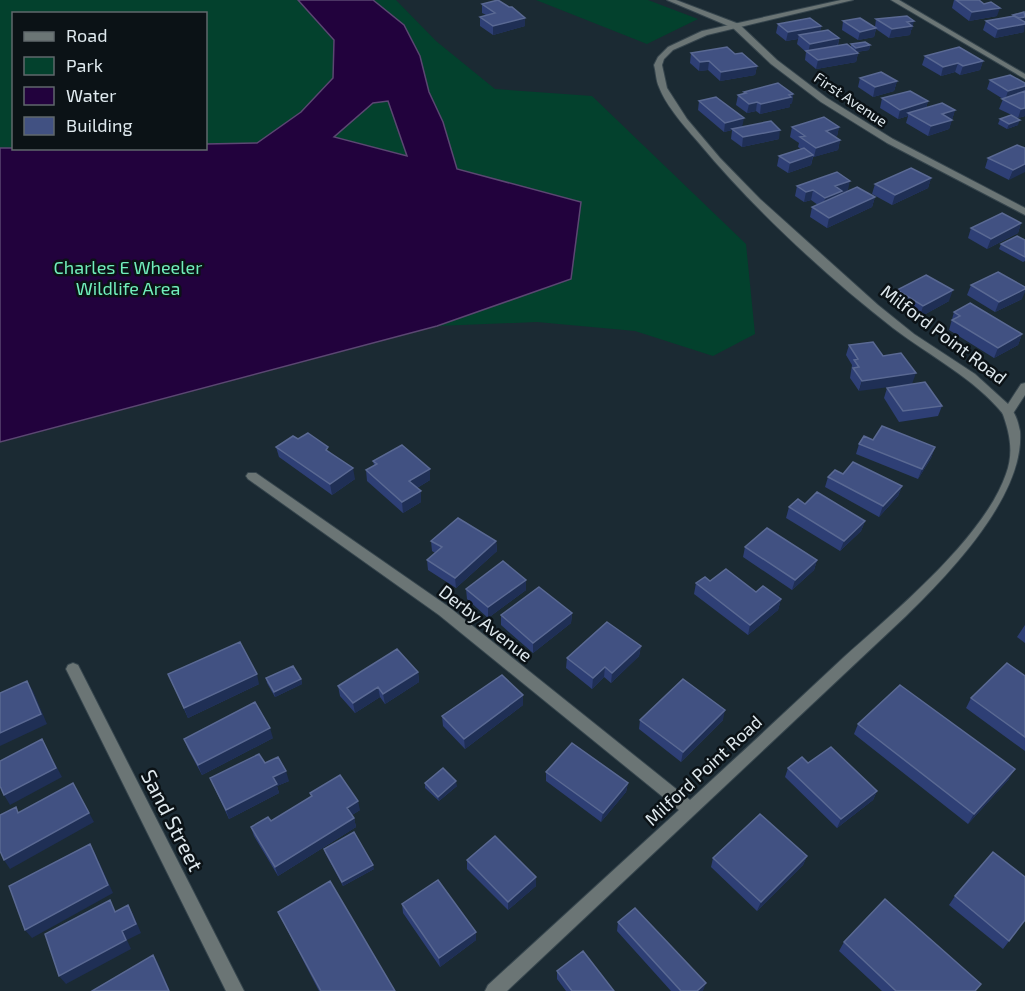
<svg xmlns="http://www.w3.org/2000/svg" width="1025" height="991" font-family="'Exo 2',sans-serif">
  <rect width="100%" height="100%" fill="#1b2a33"/>
  <!-- green -->
  <path fill="#03412d" fill-rule="evenodd" d="M 0,0 L 396,0 L 436,41 L 495,89 L 592,96 L 746,244 L 755,334 L 713,356 L 635,331 L 537,322 L 437,326 L 0,442 ZM 14,14 L 206,14 L 206,148 L 14,148 Z
    M 536,0 L 648,0 L 698,19 L 647,44 Z"/>
  <!-- water -->
  <path fill="#22023d" stroke="#5b4772" stroke-width="1.5" fill-rule="evenodd" d="M 298,0 L 373,0 L 404,25 L 420,56 L 429,92 L 443,122 L 457,169 L 581,202 L 571,279 L 437,326 L 0,442 L 0,148 L 206,148 L 206,144 L 257,143 L 301,112 L 333,78 L 334,40 ZM 388,101 L 407,156 L 334,137 L 373,103 Z"/>
  <g fill="none" stroke-linecap="round" stroke-linejoin="round">
    <!-- minor casing -->
    <g stroke="#36454d" stroke-width="2">
      <path id="minor" d="M 667,0 L 676,0 L 739,24 L 777,60 L 827,98 L 893,139 L 1025,208 L 1025,215 L 887,143 L 821,102 L 771,64 L 733,28 Z
        M 891,0 L 899,0 L 1025,74 L 1025,79 Z
        M 1008,408 C 1016,411 1018,423 1020,431 C 1025,496 948,575 906,616 L 507,991 L 485,991 L 488,985 L 679,810 L 439,615 L 248,479 L 246,476 L 248,473 L 256,473 L 449,607 L 690,800 C 742,752 793,705 844,657 C 894,612 984,538 1006,474 C 1014,453 1010,433 1002,412 Z
        M 73,663 L 78,665 L 244,991 L 226,991 L 66,669 L 68,665 Z"/>
    </g>
    <!-- tertiary casing -->
    <g stroke="#36454d" stroke-width="2">
      <path id="tertiary" d="M 841,0 L 853,0 L 707,35 L 673,50 L 664,59 L 662,65 L 667,88 L 687,119 L 720,158 L 760,199 L 878,305 L 914,334 L 975,374 L 1008,404 L 1021,384 L 1025,383 L 1025,395 L 1012,415 L 1004,415 C 973,377 931,357 893,328 C 825,275 754,209 699,143 C 686,128 666,106 659,87 C 656,81 656,72 654,65 L 658,57 L 668,47 L 702,31 Z"/>
    </g>
    <!-- minor -->
    <use href="#minor" fill="#6b7575" fill-rule="evenodd"/>
    <!-- tertiary -->
    <use href="#tertiary" fill="#6b7575" fill-rule="evenodd"/>
  </g>
  <!-- wall -->
  <path fill="#2e3f75" d="M 954,0 L 979,0 L 997,16 L 969,21 L 952,8 Z
    M 482,4 L 525,26 L 493,35 L 480,26 L 480,17 L 486,15 L 482,13 Z
    M 1013,15 L 1023,21 L 1024,32 L 995,38 L 983,30 L 986,21 L 1012,16 Z
    M 876,19 L 912,30 L 911,30 L 910,35 L 889,38 L 876,29 L 874,37 L 858,40 L 842,30 L 843,21 L 875,27 Z
    M 778,24 L 821,26 L 820,32 L 839,38 L 838,46 L 851,47 L 851,44 L 870,45 L 869,50 L 857,52 L 858,53 L 856,62 L 816,69 L 805,60 L 806,52 L 797,44 L 798,39 L 786,41 L 776,33 Z
    M 691,53 L 735,54 L 757,66 L 755,75 L 720,81 L 708,70 L 699,71 L 690,63 Z
    M 925,56 L 983,61 L 980,70 L 960,75 L 955,72 L 941,76 L 922,65 Z
    M 860,78 L 897,81 L 894,91 L 873,97 L 858,87 Z
    M 990,80 L 1025,83 L 1025,116 L 1018,118 L 999,109 L 1003,99 L 987,89 Z
    M 744,92 L 793,94 L 792,103 L 790,104 L 790,107 L 760,114 L 756,111 L 747,113 L 736,105 L 738,95 L 743,94 Z
    M 882,98 L 928,101 L 926,108 L 955,110 L 949,129 L 928,136 L 906,123 L 908,116 L 898,119 L 880,108 Z
    M 699,101 L 742,127 L 779,139 L 742,147 L 731,139 L 732,130 L 724,132 L 698,110 Z
    M 1000,119 L 1018,125 L 1007,129 L 998,124 Z
    M 792,127 L 839,127 L 837,136 L 835,137 L 840,140 L 838,150 L 813,157 L 811,165 L 788,173 L 777,166 L 779,156 L 801,149 L 798,147 L 799,143 L 790,137 Z
    M 1025,148 L 1009,180 L 985,168 L 988,158 Z
    M 931,178 L 928,188 L 892,205 L 872,194 L 875,184 Z
    M 797,186 L 848,190 L 842,193 L 841,194 L 875,197 L 872,207 L 827,228 L 810,217 L 812,207 L 818,205 L 811,200 L 804,202 L 795,196 Z
    M 1021,223 L 1018,233 L 987,249 L 968,238 L 971,228 Z
    M 1025,240 L 1025,261 L 1023,262 L 999,249 L 1001,244 Z
    M 971,285 L 1022,299 L 995,312 L 967,295 Z
    M 897,290 L 949,301 L 920,317 L 893,300 Z
    M 954,312 L 1022,334 L 1018,345 L 994,358 L 949,330 Z
    M 873,342 L 859,391 L 850,378 L 852,365 L 846,355 L 849,345 Z
    M 887,388 L 942,406 L 938,416 L 899,422 L 884,398 Z
    M 298,439 L 329,451 L 355,479 L 332,495 L 279,457 L 276,447 Z
    M 873,440 L 935,447 L 931,458 L 918,479 L 856,454 L 859,444 Z
    M 373,461 L 430,469 L 430,480 L 417,488 L 421,491 L 421,502 L 403,513 L 367,481 L 366,470 L 374,465 Z
    M 843,474 L 902,486 L 898,496 L 879,517 L 825,487 L 828,477 Z
    M 805,504 L 865,521 L 861,531 L 840,551 L 786,518 L 789,507 Z
    M 431,541 L 496,541 L 497,551 L 456,588 L 428,570 L 427,560 L 435,553 L 432,551 Z
    M 745,547 L 817,560 L 814,570 L 792,590 L 743,557 Z
    M 710,581 L 756,592 L 781,599 L 778,610 L 748,635 L 694,594 L 696,583 Z
    M 466,589 L 526,590 L 488,618 L 467,599 Z
    M 572,613 L 571,623 L 533,653 L 501,625 L 501,615 Z
    M 1025,625 L 1025,643 L 1017,637 Z
    M 641,646 L 639,656 L 611,683 L 604,677 L 592,689 L 566,668 L 567,658 Z
    M 418,672 L 419,682 L 385,704 L 380,697 L 355,713 L 340,696 L 338,686 Z
    M 168,674 L 259,684 L 188,718 Z
    M 1025,676 L 1025,751 L 966,708 L 971,698 Z
    M 266,678 L 301,679 L 302,684 L 275,697 L 267,683 Z
    M 523,705 L 465,749 L 443,726 L 442,716 Z
    M 640,720 L 723,720 L 681,762 L 639,729 Z
    M 858,724 L 1009,779 L 968,824 L 854,734 Z
    M 273,738 L 202,775 L 188,749 L 184,739 Z
    M 265,763 L 289,781 L 277,786 L 279,793 L 229,819 L 210,778 Z
    M 808,763 L 877,791 L 873,800 L 837,828 L 785,777 L 788,768 Z
    M 546,772 L 628,783 L 626,792 L 601,822 L 546,781 Z
    M 425,783 L 457,786 L 439,801 L 425,788 Z
    M 310,793 L 360,810 L 352,815 L 354,818 L 356,827 L 278,876 L 254,836 L 251,827 L 271,821 L 311,797 Z
    M 324,849 L 374,869 L 343,886 L 325,853 Z
    M 807,856 L 803,865 L 757,911 L 711,867 L 713,858 Z
    M 467,860 L 536,886 L 508,910 L 467,869 Z
    M 955,896 L 1025,920 L 1003,949 L 949,905 Z
    M 402,904 L 476,940 L 440,967 L 403,913 Z
    M 278,912 L 395,991 L 319,991 L 282,920 Z
    M 618,922 L 703,991 L 671,991 L 617,931 Z
    M 844,942 L 975,991 L 882,991 L 839,951 Z
    M 557,971 L 614,991 L 566,991 L 557,979 Z"/>
  <!-- shaded-wall -->
  <path fill="#1f2f55" d="M 1000,8 L 997,16 L 969,21 L 972,12 Z
    M 1025,17 L 1025,21 L 1017,23 L 1019,18 Z
    M 525,18 L 525,26 L 493,35 L 493,26 Z
    M 914,21 L 912,30 L 911,30 L 910,35 L 889,38 L 892,29 L 907,22 Z
    M 1025,24 L 1024,32 L 995,38 L 998,29 Z
    M 821,26 L 819,35 L 799,35 L 798,39 L 786,41 L 788,32 Z
    M 876,28 L 874,37 L 858,40 L 860,32 Z
    M 839,38 L 837,47 L 808,53 L 810,44 Z
    M 870,45 L 869,50 L 855,52 L 856,48 Z
    M 858,53 L 856,62 L 816,69 L 818,60 Z
    M 709,61 L 708,70 L 699,71 L 700,62 Z
    M 983,61 L 980,70 L 960,75 L 963,66 Z
    M 958,63 L 955,72 L 941,76 L 943,67 Z
    M 757,66 L 755,75 L 720,81 L 721,72 Z
    M 897,81 L 894,91 L 873,97 L 875,87 Z
    M 1025,86 L 1025,94 L 1005,100 L 1008,91 Z
    M 793,94 L 792,103 L 790,104 L 790,107 L 760,114 L 761,104 Z
    M 928,101 L 925,111 L 908,113 L 908,116 L 898,119 L 900,110 Z
    M 757,102 L 756,111 L 747,113 L 749,104 Z
    M 1025,108 L 1025,116 L 1018,118 L 1021,109 Z
    M 955,110 L 952,120 L 942,114 Z
    M 744,118 L 742,128 L 732,129 L 732,130 L 724,132 L 725,123 Z
    M 952,120 L 949,129 L 928,136 L 931,126 Z
    M 1020,120 L 1018,125 L 1007,129 L 1009,124 Z
    M 839,127 L 837,136 L 824,140 L 826,131 Z
    M 780,130 L 779,139 L 742,147 L 743,137 Z
    M 840,140 L 838,150 L 814,157 L 816,148 Z
    M 813,155 L 811,165 L 788,173 L 790,163 Z
    M 1025,164 L 1025,172 L 1009,180 L 1013,170 Z
    M 931,178 L 928,188 L 892,205 L 895,195 Z
    M 850,181 L 848,190 L 842,193 L 840,201 L 823,208 L 825,198 L 835,186 Z
    M 813,190 L 811,200 L 804,202 L 806,192 Z
    M 875,197 L 872,207 L 827,228 L 829,218 Z
    M 1021,223 L 1018,233 L 987,249 L 991,239 Z
    M 1025,289 L 1025,292 L 1022,299 L 995,312 L 999,302 Z
    M 953,290 L 949,301 L 920,317 L 923,306 Z
    M 1022,334 L 1018,345 L 994,358 L 998,348 Z
    M 916,373 L 912,384 L 859,391 L 862,381 Z
    M 935,447 L 931,458 L 918,479 L 922,469 Z
    M 353,468 L 355,479 L 332,495 L 330,484 Z
    M 430,469 L 430,480 L 410,492 L 409,481 Z
    M 902,486 L 898,496 L 879,517 L 883,506 Z
    M 421,491 L 421,502 L 403,513 L 402,502 Z
    M 865,521 L 861,531 L 840,551 L 844,541 Z
    M 496,541 L 497,551 L 456,588 L 455,578 Z
    M 817,560 L 814,570 L 792,590 L 795,580 Z
    M 526,580 L 526,590 L 488,618 L 488,607 Z
    M 781,599 L 778,610 L 748,635 L 750,625 Z
    M 572,613 L 571,623 L 533,653 L 533,643 Z
    M 641,646 L 639,656 L 611,683 L 612,673 Z
    M 605,667 L 604,677 L 592,689 L 593,678 Z
    M 418,672 L 419,682 L 385,704 L 383,694 Z
    M 257,674 L 259,684 L 188,718 L 184,708 Z
    M 301,679 L 302,684 L 275,697 L 274,692 Z
    M 27,681 L 33,691 L 47,724 L 0,746 L 0,733 Z
    M 378,687 L 380,697 L 355,713 L 353,703 Z
    M 523,695 L 523,705 L 465,749 L 464,739 Z
    M 725,710 L 723,720 L 681,762 L 683,752 Z
    M 270,728 L 273,738 L 202,775 L 198,765 Z
    M 42,739 L 62,777 L 10,805 L 4,795 Z
    M 1015,769 L 1009,779 L 968,824 L 974,814 Z
    M 286,771 L 289,781 L 277,786 L 279,793 L 229,819 L 226,810 L 273,777 Z
    M 456,781 L 457,786 L 439,801 L 438,797 Z
    M 73,783 L 94,822 L 10,869 L 4,860 Z
    M 628,783 L 626,792 L 601,822 L 603,813 Z
    M 877,791 L 873,800 L 837,828 L 841,819 Z
    M 358,801 L 360,810 L 349,817 L 347,808 Z
    M 354,818 L 356,827 L 278,876 L 275,867 Z
    M 90,844 L 95,853 L 113,893 L 32,938 L 25,930 Z
    M 807,856 L 803,865 L 757,911 L 761,902 Z
    M 373,865 L 374,869 L 343,886 L 342,882 Z
    M 536,877 L 536,886 L 508,910 L 508,902 Z
    M 128,905 L 133,914 L 141,933 L 127,940 L 131,949 L 66,984 L 59,976 Z
    M 476,932 L 476,940 L 440,967 L 439,958 Z
    M 153,955 L 158,963 L 170,991 L 169,991 Z
    M 706,983 L 703,991 L 697,991 Z"/>
  <!-- building -->
  <path fill="#415182" stroke="#5a6993" stroke-width="1.5" d="M 498,0 L 509,7 L 512,7 L 525,18 L 493,26 L 480,17 L 495,13 L 482,4 Z
    M 956,0 L 979,0 L 984,4 L 991,2 L 1000,8 L 972,12 Z
    M 1024,12 L 1025,17 L 1019,18 L 1013,15 Z
    M 907,16 L 914,21 L 907,22 L 912,26 L 892,29 L 876,19 Z
    M 1014,16 L 1025,22 L 1025,24 L 998,29 L 986,21 Z
    M 810,18 L 821,26 L 788,32 L 778,24 Z
    M 860,18 L 876,28 L 860,32 L 843,21 Z
    M 828,30 L 839,38 L 810,44 L 799,35 Z
    M 865,42 L 870,45 L 856,48 L 851,44 Z
    M 847,44 L 858,53 L 818,60 L 806,51 Z
    M 727,47 L 735,54 L 742,53 L 757,66 L 721,72 L 709,61 L 700,62 L 691,53 Z
    M 959,47 L 983,61 L 963,66 L 958,63 L 943,67 L 925,56 Z
    M 881,72 L 897,81 L 875,87 L 860,78 Z
    M 1010,75 L 1025,83 L 1025,86 L 1008,91 L 990,80 Z
    M 778,83 L 793,94 L 789,95 L 791,97 L 761,104 L 757,102 L 749,104 L 738,95 L 746,93 L 744,92 Z
    M 910,91 L 928,101 L 900,110 L 882,98 Z
    M 1025,91 L 1025,108 L 1021,109 L 1002,99 Z
    M 716,97 L 744,118 L 725,123 L 699,101 Z
    M 942,103 L 955,110 L 942,114 L 952,120 L 931,126 L 908,113 Z
    M 1011,115 L 1020,120 L 1009,124 L 1000,119 Z
    M 824,117 L 839,127 L 826,131 L 840,140 L 816,148 L 800,137 L 805,136 L 792,127 Z
    M 771,121 L 780,130 L 743,137 L 732,129 Z
    M 1017,145 L 1025,148 L 1025,164 L 1013,170 L 988,158 Z
    M 804,148 L 813,155 L 790,163 L 779,156 Z
    M 911,168 L 931,178 L 895,195 L 875,184 Z
    M 837,172 L 850,181 L 835,186 L 842,191 L 825,198 L 813,190 L 806,192 L 797,186 Z
    M 857,187 L 875,197 L 829,218 L 812,207 Z
    M 1002,213 L 1021,223 L 991,239 L 971,228 Z
    M 1017,236 L 1025,240 L 1025,257 L 1001,244 Z
    M 998,272 L 1025,287 L 1025,289 L 999,302 L 971,285 Z
    M 926,275 L 953,290 L 923,306 L 897,290 Z
    M 970,303 L 1022,334 L 998,348 L 952,320 L 960,316 L 954,312 Z
    M 873,342 L 883,356 L 901,353 L 916,373 L 862,381 L 853,368 L 859,367 L 854,360 L 858,359 L 849,345 Z
    M 925,382 L 942,406 L 903,411 L 887,388 Z
    M 882,426 L 935,447 L 922,469 L 859,444 L 864,436 L 873,440 Z
    M 308,433 L 328,447 L 326,450 L 353,468 L 330,484 L 276,447 L 293,436 L 298,439 Z
    M 402,445 L 430,469 L 409,481 L 421,491 L 402,502 L 366,470 L 377,464 L 373,461 Z
    M 853,462 L 902,486 L 883,506 L 828,477 L 835,470 L 843,474 Z
    M 817,492 L 865,521 L 844,541 L 789,507 L 798,499 L 805,504 Z
    M 458,518 L 496,541 L 455,578 L 427,560 L 442,547 L 431,541 Z
    M 767,528 L 817,560 L 795,580 L 745,547 Z
    M 503,561 L 526,580 L 488,607 L 466,589 Z
    M 726,569 L 756,592 L 763,586 L 781,599 L 750,625 L 696,583 L 705,577 L 710,581 Z
    M 539,587 L 572,613 L 533,643 L 501,615 Z
    M 607,622 L 641,646 L 612,673 L 605,667 L 593,678 L 567,658 Z
    M 240,642 L 257,674 L 184,708 L 168,674 Z
    M 397,649 L 418,672 L 383,694 L 378,687 L 353,703 L 338,686 Z
    M 1007,663 L 1025,676 L 1025,737 L 971,698 Z
    M 293,666 L 301,679 L 274,692 L 266,678 Z
    M 502,675 L 523,695 L 464,739 L 442,716 Z
    M 683,679 L 725,710 L 683,752 L 640,720 Z
    M 27,681 L 41,714 L 0,733 L 0,693 Z
    M 900,685 L 1015,769 L 974,814 L 858,724 Z
    M 255,702 L 270,728 L 198,765 L 184,739 Z
    M 42,739 L 56,768 L 4,795 L 0,786 L 0,761 Z
    M 572,743 L 628,783 L 603,813 L 546,772 Z
    M 831,747 L 877,791 L 841,819 L 788,768 L 802,757 L 808,763 Z
    M 259,754 L 265,763 L 278,757 L 286,771 L 273,777 L 277,784 L 226,810 L 210,778 Z
    M 443,768 L 456,781 L 438,797 L 425,783 Z
    M 340,775 L 358,801 L 347,808 L 354,818 L 275,867 L 251,827 L 268,817 L 271,821 L 312,796 L 310,793 Z
    M 73,783 L 89,813 L 4,860 L 0,851 L 0,815 L 16,807 L 18,813 Z
    M 760,814 L 807,856 L 761,902 L 713,858 Z
    M 354,832 L 373,865 L 342,882 L 324,849 Z
    M 495,836 L 536,877 L 508,902 L 467,860 Z
    M 90,844 L 108,885 L 25,930 L 9,886 Z
    M 993,852 L 1025,877 L 1025,920 L 1009,941 L 955,896 Z
    M 438,880 L 476,932 L 439,958 L 402,904 Z
    M 330,881 L 395,991 L 321,991 L 278,912 Z
    M 885,899 L 981,984 L 975,991 L 896,991 L 844,942 Z
    M 110,900 L 115,912 L 128,905 L 136,924 L 122,931 L 126,940 L 59,976 L 45,934 Z
    M 635,908 L 706,983 L 697,991 L 681,991 L 618,922 Z
    M 583,951 L 614,991 L 572,991 L 557,971 Z
    M 153,955 L 169,991 L 92,991 Z"/>
  <g text-anchor="middle" dominant-baseline="central" stroke-width="5" stroke-linejoin="round" paint-order="stroke">
    <!-- far-street labels -->
    <g font-size="15" fill="#dfe9ee" stroke="#0b1216">
      <text transform="translate(851 99) rotate(34)">First Avenue</text>
    </g>
    <!-- park labels -->
    <g font-size="18" fill="#71eebc" stroke="#0b1216">
      <text x="128" y="267">Charles E Wheeler<tspan x="128" dy="21">Wildlife Area</tspan></text>
    </g>
    <!-- street labels -->
    <g font-size="18" fill="#dfe9ee" stroke="#0b1216">
      <text transform="translate(944 334) rotate(37)">Milford Point Road</text>
      <text transform="translate(486 623) rotate(38)">Derby Avenue</text>
      <text transform="translate(703 770) rotate(-43)">Milford Point Road</text>
    </g>
    <!-- near-street labels -->
    <g font-size="21" fill="#dfe9ee" stroke="#0b1216">
      <text transform="translate(173 820) rotate(63)">Sand Street</text>
    </g>
  </g>
  <!-- legend -->
  <rect x="12" y="12" width="195" height="138" fill="#0b1216" stroke="#60686c" stroke-width="1.5"/>
  <rect x="24" y="32" width="30" height="9" fill="#6b7575" stroke="#60686c" stroke-width="1.5"/>
  <text x="66" y="42" font-size="18" fill="#dfe9ee">Road</text>
  <rect x="24" y="57" width="30" height="18" fill="#03412d" stroke="#60686c" stroke-width="1.5"/>
  <text x="66" y="72" font-size="18" fill="#dfe9ee">Park</text>
  <rect x="24" y="87" width="30" height="18" fill="#22023d" stroke="#60686c" stroke-width="1.5"/>
  <text x="66" y="102" font-size="18" fill="#dfe9ee">Water</text>
  <rect x="24" y="117" width="30" height="18" fill="#415182" stroke="#60686c" stroke-width="1.5"/>
  <text x="66" y="132" font-size="18" fill="#dfe9ee">Building</text>
</svg>
